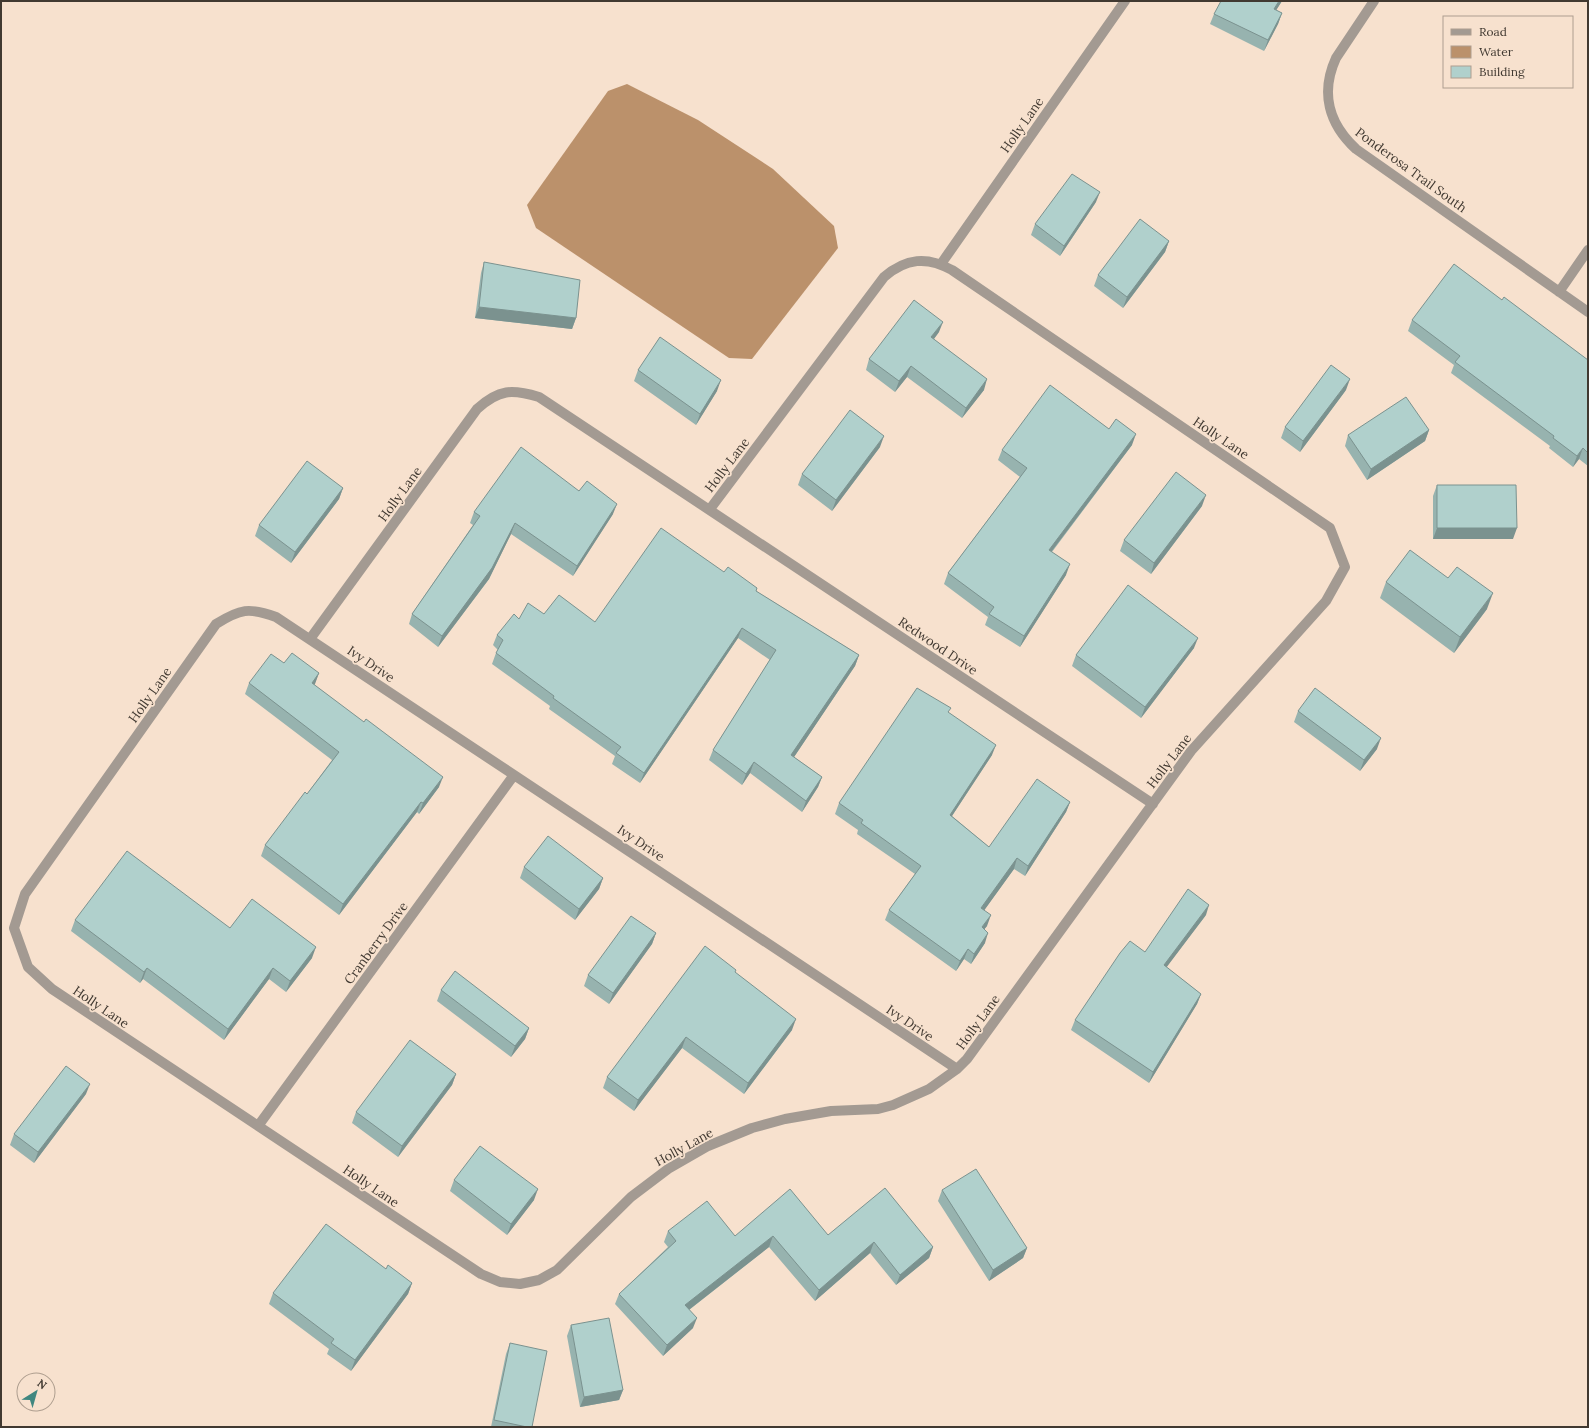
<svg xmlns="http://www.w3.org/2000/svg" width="1589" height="1428" font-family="Lora,serif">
  <rect width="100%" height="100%" fill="#f7e1ce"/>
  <!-- water -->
  <path fill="#bb916b" d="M 627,84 L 698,120 L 773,169 L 834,226 L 838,248 L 752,359 L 729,358 L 536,228 L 527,205 L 608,91 Z"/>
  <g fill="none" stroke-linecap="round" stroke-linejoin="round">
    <!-- minor -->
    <path stroke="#a39a92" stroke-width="10" d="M 1374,1 L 1336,58 C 1320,93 1329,124 1356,149 L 1588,312
      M 941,264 L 1125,1
      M 1559,292 L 1588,250
      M 710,509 L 884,277 C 906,258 927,256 952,270 L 1330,528 L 1345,567 L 1326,601 L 1191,751 L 967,1059 L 957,1069 L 929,1089 L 893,1105 L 878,1109 L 831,1111 L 785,1119 L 752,1128 L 708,1146 L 668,1169 L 631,1197 L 557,1270 L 539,1280 L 520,1284 L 500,1282 L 481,1274 L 52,989 L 28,967 L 14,928 L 25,894 L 216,624 C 240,609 249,607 276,617 L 957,1069
      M 310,639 L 477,409 C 499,389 512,389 539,397 L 1153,804
      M 258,1126 L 514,775"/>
  </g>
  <!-- wall -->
  <path fill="#97b3af" d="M 1282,1 L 1276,10 L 1282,13 L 1278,24 L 1264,51 L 1210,24 L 1214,14 Z
    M 1096,202 L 1060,256 L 1031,235 L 1035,224 Z
    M 1169,241 L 1165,252 L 1123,308 L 1094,286 L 1098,275 Z
    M 484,262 L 576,318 L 572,329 L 475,318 L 481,273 Z
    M 1502,300 L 1588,360 L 1588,466 L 1579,459 L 1573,467 L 1549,448 L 1550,446 L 1451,373 L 1454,365 L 1408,331 L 1412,320 Z
    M 939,332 L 934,339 L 984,390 L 962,418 L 907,377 L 895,392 L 866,370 L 869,359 Z
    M 638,370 L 717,391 L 696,425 L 634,381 Z
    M 1346,390 L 1300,452 L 1281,438 L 1285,427 Z
    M 1109,429 L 1132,445 L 1052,552 L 1066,575 L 1020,647 L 985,625 L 988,617 L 944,584 L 948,573 L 1020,477 L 998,460 L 1002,450 Z
    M 1429,430 L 1425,441 L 1367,480 L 1345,446 L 1348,435 Z
    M 880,447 L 832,511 L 798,485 L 802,474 Z
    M 1437,485 L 1513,539 L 1433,539 L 1433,496 Z
    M 343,488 L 339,499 L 291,563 L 255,536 L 259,525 Z
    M 579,491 L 613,514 L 573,576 L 511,534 L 489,579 L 438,647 L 409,624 L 412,614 L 473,525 L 470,523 L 474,512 Z
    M 1202,506 L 1151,574 L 1120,551 L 1124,540 Z
    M 724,572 L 757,588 L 756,591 L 859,655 L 855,666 L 794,757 L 822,777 L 818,787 L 802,812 L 750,773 L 742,785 L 709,760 L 713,750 L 770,660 L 738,638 L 640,783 L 612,764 L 615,756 L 549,709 L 550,706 L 492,664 L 496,653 L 498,650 L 493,645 L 497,635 L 519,619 L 544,614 L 595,622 Z
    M 1386,582 L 1487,609 L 1454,653 L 1380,598 Z
    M 1194,648 L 1141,718 L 1072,666 L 1076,655 Z
    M 284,663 L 319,673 L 314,685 L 439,787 L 419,814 L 417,812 L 339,915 L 261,856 L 265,845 L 307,794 L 332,760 L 245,694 L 249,683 Z
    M 1298,711 L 1377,749 L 1360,771 L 1294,722 Z
    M 949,713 L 992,755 L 952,816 L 989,847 L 1070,802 L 1066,812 L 1025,876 L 1014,869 L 984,910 L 987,926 L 984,929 L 985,943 L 971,964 L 964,959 L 956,971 L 885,920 L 889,910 L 915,874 L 857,834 L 858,830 L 835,814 L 839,803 Z
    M 524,867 L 603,878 L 599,889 L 575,920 L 520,878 Z
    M 1206,915 L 1166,967 L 1201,994 L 1197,1004 L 1149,1083 L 1071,1030 L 1075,1020 L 1145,952 Z
    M 75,920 L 230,928 L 312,958 L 286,992 L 269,979 L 224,1040 L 143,979 L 140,983 L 71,931 Z
    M 656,933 L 652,944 L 609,1004 L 584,986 L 588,975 Z
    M 735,973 L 792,1030 L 744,1094 L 682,1048 L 634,1111 L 603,1088 L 607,1077 Z
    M 441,990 L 529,1028 L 525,1039 L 511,1057 L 437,1001 Z
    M 456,1074 L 452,1085 L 398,1157 L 352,1123 L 356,1112 Z
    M 86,1094 L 34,1163 L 10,1145 L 14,1134 Z
    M 454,1180 L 534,1200 L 507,1235 L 450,1191 Z
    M 942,1190 L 1027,1248 L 1023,1258 L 989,1281 L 938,1201 Z
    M 668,1231 L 735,1236 L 828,1235 L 933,1247 L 929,1258 L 896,1285 L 870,1253 L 815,1301 L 769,1247 L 689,1310 L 693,1328 L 663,1356 L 615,1304 L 619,1294 L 668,1247 L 664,1242 Z
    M 386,1269 L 412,1283 L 408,1294 L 351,1371 L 327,1354 L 329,1349 L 269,1304 L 273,1293 Z
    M 571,1325 L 623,1390 L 619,1400 L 580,1407 L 567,1336 Z
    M 510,1343 L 532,1427 L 491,1427 L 506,1354 Z"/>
  <!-- shaded-wall -->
  <path fill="#7b928f" d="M 1279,1 L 1282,1 L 1270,20 L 1274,9 Z
    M 1282,13 L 1278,24 L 1264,51 L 1268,40 Z
    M 1100,192 L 1096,202 L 1060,256 L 1064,246 Z
    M 1169,241 L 1165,252 L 1123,308 L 1127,297 Z
    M 479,307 L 576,318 L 572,329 L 475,318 Z
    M 943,322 L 939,332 L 927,348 L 931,337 Z
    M 911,366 L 907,377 L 895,392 L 899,381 Z
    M 987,379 L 984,390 L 962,418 L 966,408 Z
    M 1350,379 L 1346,390 L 1300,452 L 1303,441 Z
    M 721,380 L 717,391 L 696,425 L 700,414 Z
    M 1429,430 L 1425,441 L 1367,480 L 1371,469 Z
    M 1136,434 L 1132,445 L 1045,560 L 1049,550 Z
    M 884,436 L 880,447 L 832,511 L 836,500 Z
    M 1583,448 L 1579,459 L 1573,467 L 1577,456 Z
    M 343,488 L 339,499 L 291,563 L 295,552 Z
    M 1206,495 L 1202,506 L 1151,574 L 1154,563 Z
    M 617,504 L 613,514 L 573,576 L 577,566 Z
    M 515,523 L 511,534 L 489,579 L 438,647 L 442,636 Z
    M 1437,528 L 1517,528 L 1513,539 L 1433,539 Z
    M 1070,564 L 1066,575 L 1020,647 L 1024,636 Z
    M 1493,593 L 1487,609 L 1454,653 L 1460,637 Z
    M 742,628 L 738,638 L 640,783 L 644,773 Z
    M 1198,638 L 1194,648 L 1141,718 L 1145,707 Z
    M 859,655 L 855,666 L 788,766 L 791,755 Z
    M 319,673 L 315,684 L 308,694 L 312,683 Z
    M 1381,738 L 1377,749 L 1360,771 L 1364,760 Z
    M 996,745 L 992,755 L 946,825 L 950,815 Z
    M 754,762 L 750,773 L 742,785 L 746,774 Z
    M 443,777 L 439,787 L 419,814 L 423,803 Z
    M 822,777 L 818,787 L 802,812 L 806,801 Z
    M 421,802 L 417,812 L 339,915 L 343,904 Z
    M 1070,802 L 1066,812 L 1025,876 L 1028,866 Z
    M 1017,858 L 1014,869 L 978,919 L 981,908 Z
    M 603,878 L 599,889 L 575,920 L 579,909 Z
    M 1209,905 L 1206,915 L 1160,976 L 1164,965 Z
    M 991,915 L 987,926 L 978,937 L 982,927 Z
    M 656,933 L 652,944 L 609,1004 L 613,993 Z
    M 988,933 L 985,943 L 971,964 L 974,954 Z
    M 316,947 L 312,958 L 286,992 L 290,981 Z
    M 968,949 L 964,959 L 956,971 L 960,961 Z
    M 147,968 L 143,979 L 140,983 L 144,972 Z
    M 273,968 L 269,979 L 224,1040 L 228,1029 Z
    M 1201,994 L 1197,1004 L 1149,1083 L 1153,1072 Z
    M 796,1019 L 792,1030 L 744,1094 L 748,1083 Z
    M 529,1028 L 525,1039 L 511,1057 L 515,1046 Z
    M 686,1037 L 682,1048 L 634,1111 L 638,1100 Z
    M 456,1074 L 452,1085 L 398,1157 L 402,1146 Z
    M 90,1084 L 86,1094 L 34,1163 L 38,1152 Z
    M 538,1189 L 534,1200 L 507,1235 L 511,1224 Z
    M 773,1236 L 769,1247 L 681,1316 L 685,1305 Z
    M 874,1242 L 870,1253 L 815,1301 L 819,1290 Z
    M 933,1247 L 929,1258 L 896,1285 L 900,1275 Z
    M 1027,1248 L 1023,1258 L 989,1281 L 993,1270 Z
    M 412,1283 L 408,1294 L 351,1371 L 355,1360 Z
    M 697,1318 L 693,1328 L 663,1356 L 667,1345 Z
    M 623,1390 L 619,1400 L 580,1407 L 584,1397 Z"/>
  <!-- building -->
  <path fill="#b0d0cc" stroke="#7b928f" d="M 1221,1 L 1279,1 L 1274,9 L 1282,13 L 1268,40 L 1214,14 Z
    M 1072,174 L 1100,192 L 1064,246 L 1035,224 Z
    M 1140,219 L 1169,241 L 1127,297 L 1098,275 Z
    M 484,262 L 580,280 L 576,318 L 479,307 Z
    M 1454,264 L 1502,300 L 1504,297 L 1588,360 L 1588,453 L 1583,448 L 1577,456 L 1553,438 L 1554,436 L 1455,362 L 1460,356 L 1412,320 Z
    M 914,300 L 943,322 L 931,337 L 987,379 L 966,408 L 911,366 L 899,381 L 869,359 Z
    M 660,337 L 721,380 L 700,414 L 638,370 Z
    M 1331,365 L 1350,379 L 1303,441 L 1285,427 Z
    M 1050,385 L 1109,429 L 1116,419 L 1136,434 L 1049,550 L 1070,564 L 1024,636 L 989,614 L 994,607 L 948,573 L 1027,468 L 1002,450 Z
    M 1406,397 L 1429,430 L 1371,469 L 1348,435 Z
    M 850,410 L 884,436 L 836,500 L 802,474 Z
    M 521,447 L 579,491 L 587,481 L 617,504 L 577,566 L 515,523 L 492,568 L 442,636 L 412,614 L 480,516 L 474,512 Z
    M 307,461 L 343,488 L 295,552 L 259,525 Z
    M 1176,472 L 1206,495 L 1154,563 L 1124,540 Z
    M 1437,485 L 1516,485 L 1517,528 L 1437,528 Z
    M 661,528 L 724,572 L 728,567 L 757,588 L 756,591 L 859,655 L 791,755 L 822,777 L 806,801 L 754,762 L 746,774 L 713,750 L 776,650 L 742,628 L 644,773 L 616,753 L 621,747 L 553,698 L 554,696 L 496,653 L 503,640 L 497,635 L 514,614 L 519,619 L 528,603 L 544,614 L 559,595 L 595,622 Z
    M 1410,550 L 1448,578 L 1457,567 L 1493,593 L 1460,637 L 1386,582 Z
    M 1128,585 L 1198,638 L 1145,707 L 1076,655 Z
    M 292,653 L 319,673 L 312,683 L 364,722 L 366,719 L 443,777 L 423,803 L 421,802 L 343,904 L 265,845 L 305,792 L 307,794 L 339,752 L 249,683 L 271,654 L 284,663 Z
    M 917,688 L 951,708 L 948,712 L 996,745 L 950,815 L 989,847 L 1037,779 L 1070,802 L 1028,866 L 1017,858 L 981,908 L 991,915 L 982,927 L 988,933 L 974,954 L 968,949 L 960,961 L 889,910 L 921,866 L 861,823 L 863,820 L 839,803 Z
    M 1315,688 L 1381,738 L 1364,760 L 1298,711 Z
    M 548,836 L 603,878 L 579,909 L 524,867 Z
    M 127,851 L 230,928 L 252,899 L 316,947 L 290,981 L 273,968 L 228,1029 L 147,968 L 144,972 L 75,920 Z
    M 1188,889 L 1209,905 L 1164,965 L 1201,994 L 1153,1072 L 1075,1020 L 1120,953 L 1130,941 L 1145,952 Z
    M 631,916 L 656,933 L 613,993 L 588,975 Z
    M 705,946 L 736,970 L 735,972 L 796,1019 L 748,1083 L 686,1037 L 638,1100 L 607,1077 Z
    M 455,971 L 529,1028 L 515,1046 L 441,990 Z
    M 410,1040 L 456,1074 L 402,1146 L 356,1112 Z
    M 66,1066 L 90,1084 L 38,1152 L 14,1134 Z
    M 480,1146 L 538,1189 L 511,1224 L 454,1180 Z
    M 976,1169 L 1027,1248 L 993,1270 L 942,1190 Z
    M 885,1188 L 933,1247 L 900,1275 L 874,1242 L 819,1290 L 773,1236 L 685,1305 L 697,1318 L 667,1345 L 619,1294 L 676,1241 L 668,1231 L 707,1201 L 735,1236 L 790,1189 L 828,1235 Z
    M 326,1224 L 386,1269 L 388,1265 L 412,1283 L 355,1360 L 331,1343 L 334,1339 L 273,1293 Z
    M 609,1318 L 623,1390 L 584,1397 L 571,1325 Z
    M 510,1343 L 547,1351 L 532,1427 L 527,1427 L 494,1420 Z"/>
  <g text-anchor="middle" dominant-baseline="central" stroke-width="3.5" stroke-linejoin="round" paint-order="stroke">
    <!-- street labels -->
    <g font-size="13" fill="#413931" stroke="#f7e1ce">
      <text transform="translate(1022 125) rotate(-55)">Holly Lane</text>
      <text transform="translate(1411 170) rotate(36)">Ponderosa Trail South</text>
      <text transform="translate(1221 438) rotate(34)">Holly Lane</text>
      <text transform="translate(727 465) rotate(-53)">Holly Lane</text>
      <text transform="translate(400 494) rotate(-54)">Holly Lane</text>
      <text transform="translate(938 646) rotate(34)">Redwood Drive</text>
      <text transform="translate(371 664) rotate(34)">Ivy Drive</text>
      <text transform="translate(150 695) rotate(-55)">Holly Lane</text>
      <text transform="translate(1169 761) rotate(-53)">Holly Lane</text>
      <text transform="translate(641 843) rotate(34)">Ivy Drive</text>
      <text transform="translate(376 943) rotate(-54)">Cranberry Drive</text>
      <text transform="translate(101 1007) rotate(34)">Holly Lane</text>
      <text transform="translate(978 1022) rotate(-54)">Holly Lane</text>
      <text transform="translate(910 1023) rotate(34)">Ivy Drive</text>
      <text transform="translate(684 1147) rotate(-29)">Holly Lane</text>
      <text transform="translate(371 1186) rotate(34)">Holly Lane</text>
    </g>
  </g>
  <!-- border -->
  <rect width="1589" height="1428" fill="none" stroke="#413931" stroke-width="4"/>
  <!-- legend -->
  <rect x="1443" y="16" width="130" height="72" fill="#f7e1ce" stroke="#ae9e8f"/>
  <rect x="1451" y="29" width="20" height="6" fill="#a39a92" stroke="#ae9e8f"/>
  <text x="1479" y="36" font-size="12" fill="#413931">Road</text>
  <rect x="1451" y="46" width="20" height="12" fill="#bb916b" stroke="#ae9e8f"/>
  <text x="1479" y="56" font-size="12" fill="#413931">Water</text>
  <rect x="1451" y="66" width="20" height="12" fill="#b0d0cc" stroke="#ae9e8f"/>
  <text x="1479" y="76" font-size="12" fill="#413931">Building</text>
  <!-- north arrow -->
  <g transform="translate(36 1392) rotate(37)"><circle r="19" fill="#f7e1ce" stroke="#ae9e8f"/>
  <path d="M0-3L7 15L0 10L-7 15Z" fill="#408780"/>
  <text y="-6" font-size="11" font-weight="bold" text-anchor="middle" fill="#413931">N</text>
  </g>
</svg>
